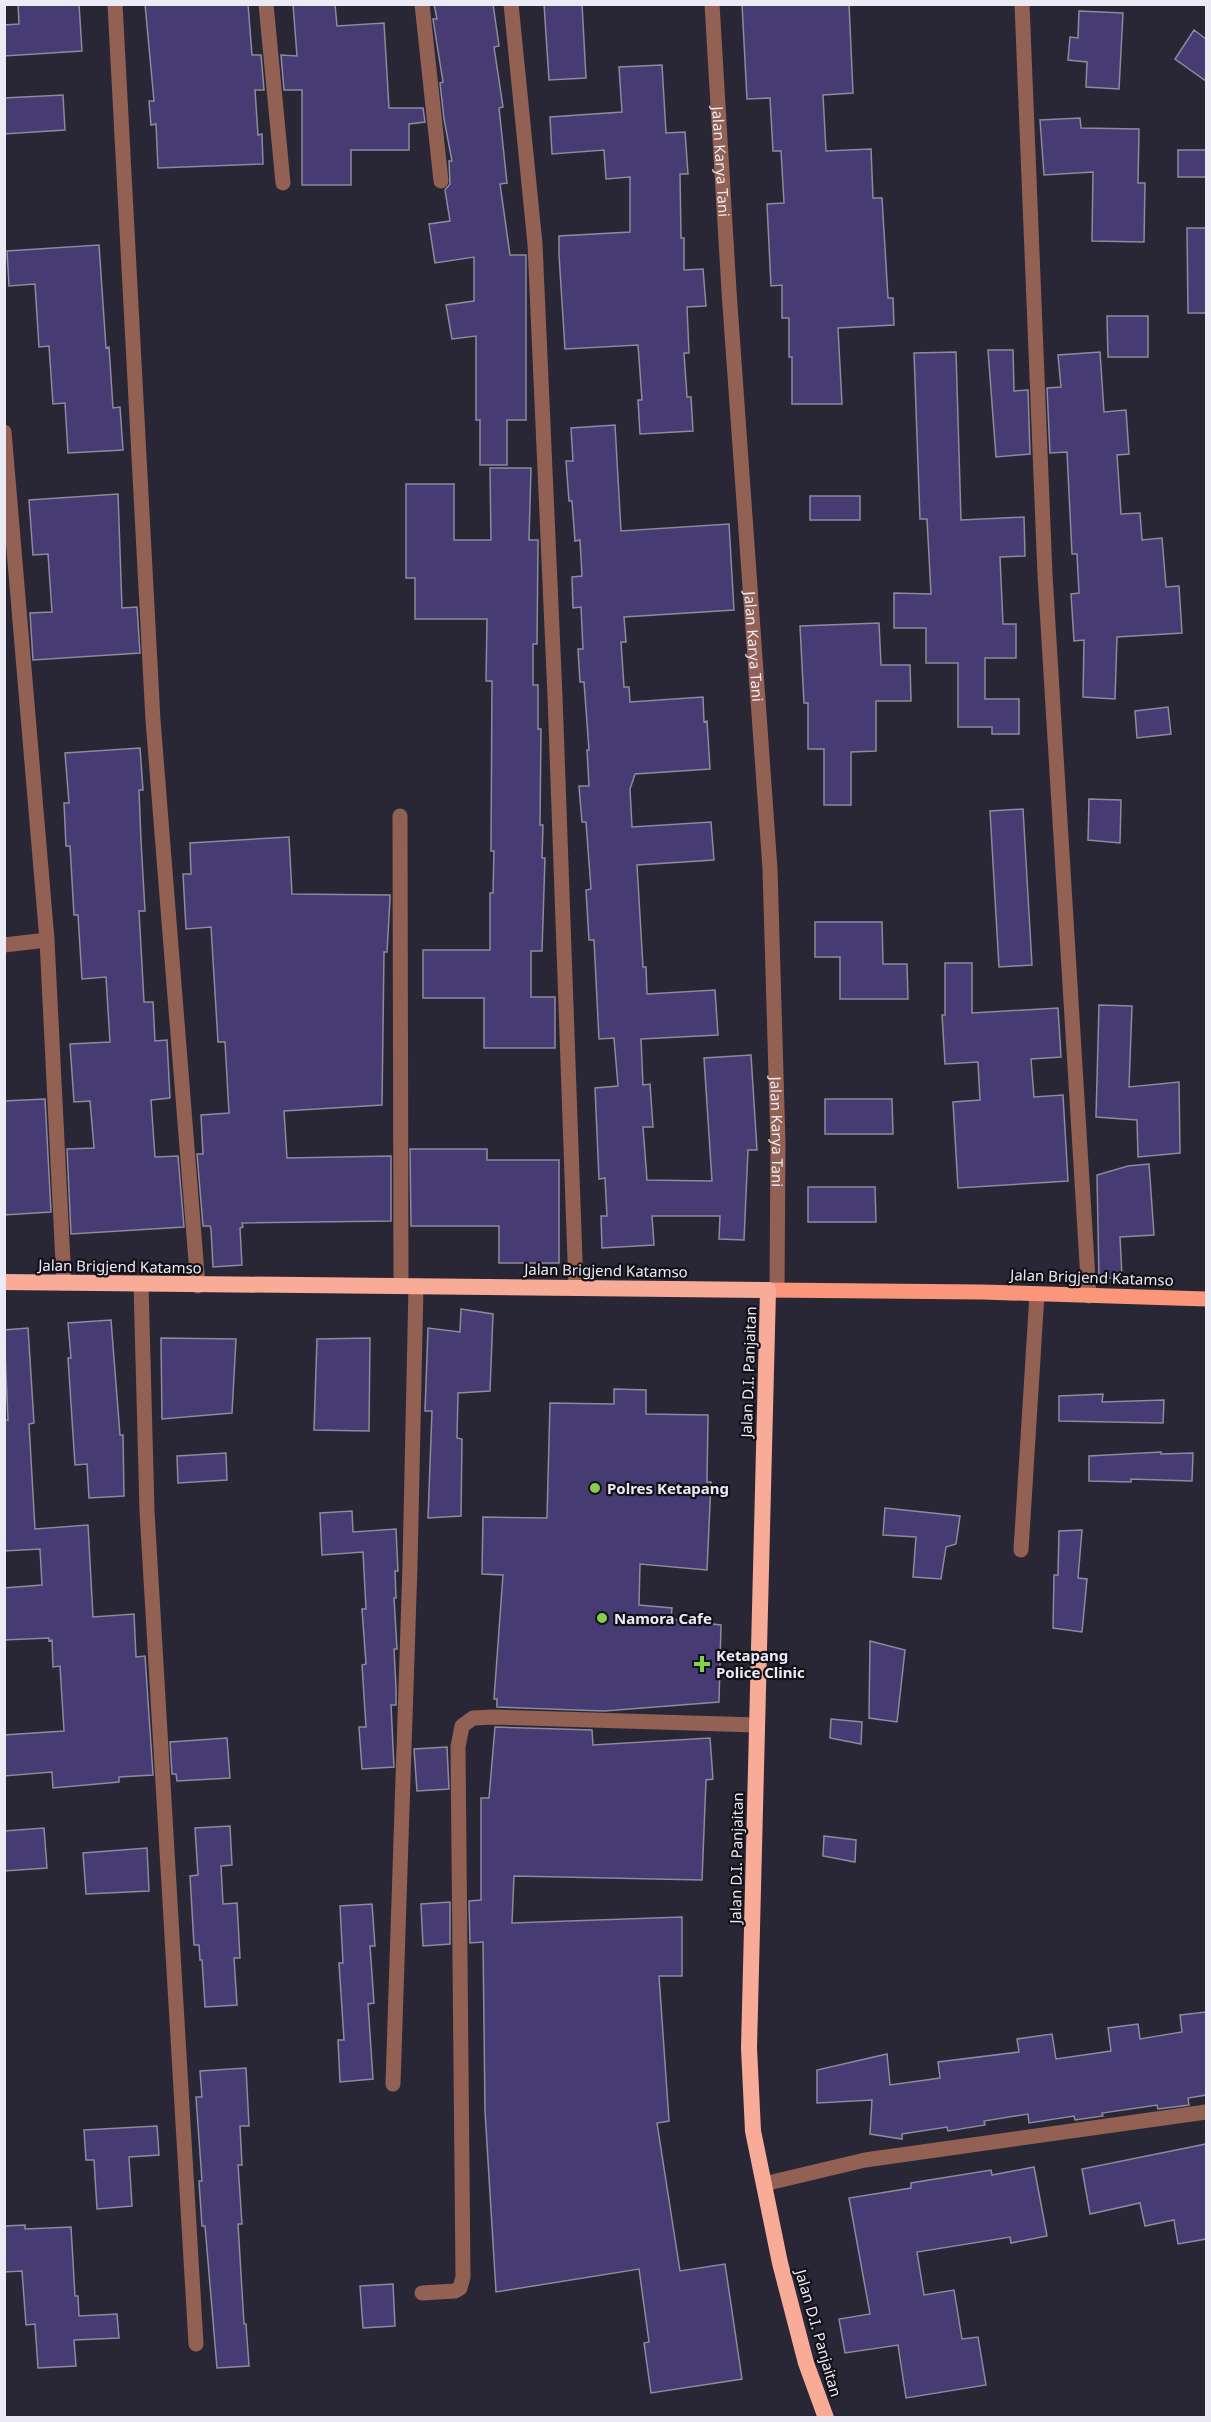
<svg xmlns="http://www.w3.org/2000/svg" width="1211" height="2422" font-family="'Noto Sans',sans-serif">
  <rect width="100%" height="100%" fill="#292736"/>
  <!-- building -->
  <path fill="#473b73" stroke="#8c8a9c" stroke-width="1.5" d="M 18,4 L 79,4 L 82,51 L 4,56 L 4,25 L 19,24 Z
    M 145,4 L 248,4 L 252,55 L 261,55 L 264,90 L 255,90 L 258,135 L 262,134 L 263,164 L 158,168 L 156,124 L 151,125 L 149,101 L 154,101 Z
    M 293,4 L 335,4 L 337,26 L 384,23 L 389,108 L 423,108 L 425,122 L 409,124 L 409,150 L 351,150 L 351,185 L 302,185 L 302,90 L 284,90 L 281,55 L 297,56 Z
    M 434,4 L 493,4 L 499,46 L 494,47 L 503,107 L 499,108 L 507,183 L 500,184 L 510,255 L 526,255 L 526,420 L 507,420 L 507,465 L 480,465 L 480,420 L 476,420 L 476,336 L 452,339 L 446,305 L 474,301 L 474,257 L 435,263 L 429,224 L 450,221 L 445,190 L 450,184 L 449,161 L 452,161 L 444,119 L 440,83 L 443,82 L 433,19 L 437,19 Z
    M 544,4 L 582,4 L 586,78 L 549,80 Z
    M 742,4 L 849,4 L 853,93 L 823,95 L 826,151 L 871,149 L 873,198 L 882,198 L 888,298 L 893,298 L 894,325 L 838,328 L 842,404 L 792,404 L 792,357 L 789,357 L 789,318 L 782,318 L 782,285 L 771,286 L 767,204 L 784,203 L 781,151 L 773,151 L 770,98 L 747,99 Z
    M 1079,11 L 1123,13 L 1119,89 L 1086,87 L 1087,62 L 1068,60 L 1070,37 L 1078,38 Z
    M 1194,30 L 1206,39 L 1206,81 L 1175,59 Z
    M 662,65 L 666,133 L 685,132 L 688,174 L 680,174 L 681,238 L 684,238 L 684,270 L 703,269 L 706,306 L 687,307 L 689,353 L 684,353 L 687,397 L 691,397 L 693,431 L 640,434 L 638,400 L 642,400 L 638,345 L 565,349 L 559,255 L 559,236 L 630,232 L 630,177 L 606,179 L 604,150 L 552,154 L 550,117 L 622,112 L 619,67 Z
    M 63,95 L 65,130 L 4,134 L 4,98 Z
    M 1080,118 L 1081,128 L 1139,129 L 1138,183 L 1145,183 L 1144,242 L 1092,241 L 1093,172 L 1044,175 L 1040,120 Z
    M 1178,150 L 1206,150 L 1206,177 L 1178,177 Z
    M 1187,228 L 1206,228 L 1206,313 L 1188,313 Z
    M 99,245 L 106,348 L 109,347 L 113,408 L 120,407 L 123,450 L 68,453 L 65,403 L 53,404 L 49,346 L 39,347 L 35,284 L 9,286 L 7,251 Z
    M 1107,316 L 1148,316 L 1148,357 L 1108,357 Z
    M 988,350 L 1013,350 L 1014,391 L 1028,390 L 1030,454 L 996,457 Z
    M 956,352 L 961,520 L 1024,517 L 1025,556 L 1000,557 L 1003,624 L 1016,624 L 1016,658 L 985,658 L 985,699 L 1019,699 L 1019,734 L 992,734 L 992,727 L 958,727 L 958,663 L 926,663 L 926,628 L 894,628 L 894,593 L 931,594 L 927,519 L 920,519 L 914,353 Z
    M 1100,352 L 1104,412 L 1126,410 L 1129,454 L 1117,455 L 1121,514 L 1140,513 L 1142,540 L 1162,538 L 1166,587 L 1179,586 L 1182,633 L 1117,637 L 1115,699 L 1083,697 L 1084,640 L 1074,641 L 1071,594 L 1079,593 L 1077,554 L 1072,554 L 1067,452 L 1050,453 L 1047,388 L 1061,387 L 1058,355 Z
    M 615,425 L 621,531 L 729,524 L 734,610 L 624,617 L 626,642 L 621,642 L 624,687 L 629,687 L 630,702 L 703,697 L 704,722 L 707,721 L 710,769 L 635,774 L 630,789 L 632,827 L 711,822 L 714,860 L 637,865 L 643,967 L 646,967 L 647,994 L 715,990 L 718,1035 L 641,1039 L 643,1085 L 650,1084 L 653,1127 L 643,1127 L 647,1180 L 712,1181 L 704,1058 L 751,1055 L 757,1150 L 748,1150 L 744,1240 L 719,1239 L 720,1216 L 652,1216 L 654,1245 L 602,1248 L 601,1216 L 607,1216 L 605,1178 L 599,1179 L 595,1088 L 618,1086 L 614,1038 L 599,1039 L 594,940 L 589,940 L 586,890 L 591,889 L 586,822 L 582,822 L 579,786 L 589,786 L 587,750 L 589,750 L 584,682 L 580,682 L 578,649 L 583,649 L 581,607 L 573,608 L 572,577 L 582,576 L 580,540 L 575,541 L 572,501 L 569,501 L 566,461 L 573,461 L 571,428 Z
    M 490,468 L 531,468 L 529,540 L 538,540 L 537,644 L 533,644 L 533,685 L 538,685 L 538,729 L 541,729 L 540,825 L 543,825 L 542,858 L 545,858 L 542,951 L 531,951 L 531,997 L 555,997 L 555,1048 L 484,1048 L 484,998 L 423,998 L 423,950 L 490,950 L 490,893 L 493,893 L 494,851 L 491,851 L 492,681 L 486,681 L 487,619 L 415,619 L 415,578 L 406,578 L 406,484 L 454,484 L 454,540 L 491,540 Z
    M 118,494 L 122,608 L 137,607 L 140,653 L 33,660 L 30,613 L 52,612 L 48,554 L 33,555 L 29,500 Z
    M 810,496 L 860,496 L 860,520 L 810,520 Z
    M 879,623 L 881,665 L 910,665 L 911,701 L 876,701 L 876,751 L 851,752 L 851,805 L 824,805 L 824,749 L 808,749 L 808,703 L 804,703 L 800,626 Z
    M 1168,707 L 1171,734 L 1137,738 L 1135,711 Z
    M 140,748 L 143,790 L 139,790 L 141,841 L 145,911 L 139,911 L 144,1002 L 153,1002 L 155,1041 L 167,1040 L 170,1098 L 151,1100 L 155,1157 L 178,1156 L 184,1227 L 71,1234 L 67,1149 L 94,1148 L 90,1101 L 74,1102 L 70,1044 L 110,1042 L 106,977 L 82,979 L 78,915 L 74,915 L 70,846 L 66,846 L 64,803 L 69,803 L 65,753 Z
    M 1089,799 L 1121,800 L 1120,843 L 1088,840 Z
    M 1023,809 L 1032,965 L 999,967 L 990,811 Z
    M 289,837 L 292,894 L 390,895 L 390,899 L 387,952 L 384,952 L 382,1105 L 284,1111 L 287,1158 L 391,1156 L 391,1221 L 242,1223 L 243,1227 L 240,1228 L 242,1265 L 213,1267 L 211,1229 L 210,1226 L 203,1226 L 197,1154 L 203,1154 L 201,1115 L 229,1113 L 225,1042 L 218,1042 L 211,927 L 186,929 L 183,874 L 191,874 L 190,843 Z
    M 815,922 L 882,922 L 883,964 L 907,964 L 908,999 L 840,999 L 840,957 L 815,957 Z
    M 945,963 L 972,963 L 972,1013 L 1058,1008 L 1061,1057 L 1031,1059 L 1034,1097 L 1063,1095 L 1068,1181 L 958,1188 L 953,1102 L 980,1100 L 978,1062 L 945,1064 L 942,1015 L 945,1015 Z
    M 1099,1005 L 1132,1006 L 1129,1087 L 1179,1082 L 1180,1153 L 1138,1157 L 1137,1120 L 1096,1117 Z
    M 45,1099 L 51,1212 L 4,1215 L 4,1101 Z
    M 825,1099 L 892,1099 L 893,1134 L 825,1134 Z
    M 410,1149 L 487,1149 L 487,1160 L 559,1160 L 559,1263 L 499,1263 L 499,1226 L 411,1226 Z
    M 1149,1164 L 1154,1235 L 1120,1237 L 1122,1277 L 1099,1279 L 1097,1175 L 1128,1166 Z
    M 808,1187 L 875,1187 L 876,1222 L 808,1222 Z
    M 461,1309 L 493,1314 L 490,1391 L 458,1393 L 457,1438 L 462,1439 L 461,1516 L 428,1518 L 432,1411 L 425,1411 L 428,1328 L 460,1332 Z
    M 111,1320 L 120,1435 L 123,1435 L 124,1496 L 89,1498 L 87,1464 L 75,1465 L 68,1358 L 71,1358 L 68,1323 Z
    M 28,1328 L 34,1423 L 29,1424 L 35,1529 L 88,1525 L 93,1617 L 134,1614 L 136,1657 L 145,1656 L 153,1775 L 119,1777 L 119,1782 L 53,1788 L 52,1772 L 4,1776 L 4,1735 L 64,1731 L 60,1666 L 53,1667 L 52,1640 L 49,1641 L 49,1638 L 4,1640 L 4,1588 L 42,1585 L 40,1549 L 4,1551 L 4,1420 L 8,1420 L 4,1330 Z
    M 161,1338 L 236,1339 L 232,1413 L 162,1419 Z
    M 370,1338 L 369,1431 L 314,1430 L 317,1339 Z
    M 614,1389 L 646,1390 L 646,1414 L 708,1415 L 707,1482 L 711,1482 L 707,1570 L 640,1564 L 639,1605 L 672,1608 L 671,1619 L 721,1625 L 719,1702 L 604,1711 L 497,1707 L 497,1699 L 494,1699 L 503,1575 L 482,1574 L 483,1517 L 547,1518 L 550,1403 L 614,1404 Z
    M 1103,1394 L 1102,1402 L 1164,1400 L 1163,1423 L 1059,1421 L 1059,1396 Z
    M 1161,1452 L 1161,1454 L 1193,1453 L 1192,1481 L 1131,1479 L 1131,1482 L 1089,1481 L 1089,1456 Z
    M 226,1453 L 227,1480 L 178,1483 L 177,1456 Z
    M 885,1508 L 960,1516 L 956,1544 L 946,1547 L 941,1579 L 913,1577 L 916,1537 L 883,1535 Z
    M 352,1511 L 353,1532 L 396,1529 L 398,1571 L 395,1571 L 396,1598 L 394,1598 L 397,1649 L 394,1649 L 396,1688 L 396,1705 L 391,1705 L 394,1767 L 362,1769 L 359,1727 L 366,1727 L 362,1665 L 366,1664 L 362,1609 L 366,1609 L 363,1552 L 322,1555 L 320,1513 Z
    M 1082,1530 L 1078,1578 L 1087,1579 L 1082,1632 L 1053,1628 L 1054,1575 L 1058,1575 L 1059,1531 Z
    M 870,1641 L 905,1650 L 897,1722 L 869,1718 Z
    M 831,1719 L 862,1722 L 861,1744 L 830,1738 Z
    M 495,1727 L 592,1730 L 593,1745 L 710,1738 L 713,1779 L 706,1780 L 702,1880 L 514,1876 L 512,1923 L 682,1917 L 682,1976 L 659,1976 L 669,2121 L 657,2123 L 680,2271 L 725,2264 L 742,2379 L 651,2393 L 644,2343 L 649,2342 L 639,2269 L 496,2292 L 485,2111 L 483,1942 L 470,1943 L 469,1901 L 481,1900 L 481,1798 L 489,1798 Z
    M 227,1738 L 230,1778 L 177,1781 L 176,1774 L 172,1774 L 170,1742 Z
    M 447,1747 L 449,1789 L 417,1791 L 414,1749 Z
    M 230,1826 L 232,1865 L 221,1866 L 223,1904 L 237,1903 L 240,1958 L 234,1958 L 237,2005 L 205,2007 L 202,1960 L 200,1960 L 199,1945 L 194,1945 L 190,1876 L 198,1875 L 195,1828 Z
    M 44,1828 L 47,1868 L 4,1871 L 4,1831 Z
    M 824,1836 L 856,1840 L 855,1862 L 823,1856 Z
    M 147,1848 L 149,1891 L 86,1894 L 83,1853 Z
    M 450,1902 L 450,1944 L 423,1946 L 421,1904 Z
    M 372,1904 L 375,1946 L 370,1946 L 374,2003 L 368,2004 L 373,2079 L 340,2082 L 338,2040 L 344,2040 L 339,1963 L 343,1963 L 340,1906 Z
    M 1206,2012 L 1206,2095 L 1188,2098 L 1189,2105 L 1158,2109 L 1157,2105 L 1102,2113 L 1103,2116 L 1075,2120 L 1074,2116 L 1029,2123 L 1028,2114 L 984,2121 L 985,2125 L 948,2131 L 947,2127 L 902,2134 L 902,2139 L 870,2134 L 872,2100 L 817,2103 L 817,2070 L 887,2054 L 890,2085 L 940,2078 L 938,2062 L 1019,2052 L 1017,2039 L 1052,2034 L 1056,2059 L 1111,2051 L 1108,2028 L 1138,2024 L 1140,2039 L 1182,2032 L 1180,2015 Z
    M 246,2068 L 249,2126 L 240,2126 L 242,2165 L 238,2165 L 242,2224 L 238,2224 L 244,2324 L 246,2324 L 249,2366 L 217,2368 L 205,2226 L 202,2226 L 199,2181 L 202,2181 L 196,2097 L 202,2097 L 200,2071 Z
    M 157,2126 L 159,2155 L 129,2157 L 132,2206 L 97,2209 L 94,2160 L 86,2160 L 84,2130 Z
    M 1206,2144 L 1206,2239 L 1178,2244 L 1174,2220 L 1145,2226 L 1140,2203 L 1090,2214 L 1082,2169 Z
    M 1034,2167 L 1047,2236 L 1011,2243 L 1010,2237 L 917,2252 L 924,2295 L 954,2290 L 962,2339 L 978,2337 L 986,2385 L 906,2398 L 898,2345 L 845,2353 L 839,2319 L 870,2314 L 849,2198 L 911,2188 L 911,2183 L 991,2170 L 992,2175 Z
    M 25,2225 L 25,2229 L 71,2227 L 75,2296 L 78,2296 L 79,2316 L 117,2314 L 119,2338 L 74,2340 L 76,2366 L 38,2368 L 35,2324 L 26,2325 L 22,2271 L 4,2272 L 4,2226 Z
    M 393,2284 L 395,2326 L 363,2328 L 360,2286 Z"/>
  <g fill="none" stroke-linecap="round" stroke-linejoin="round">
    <!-- minor -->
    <path stroke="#926153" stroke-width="15" d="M 115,4 L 153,720 L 198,1286
      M 266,4 L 283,183
      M 422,4 L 441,181
      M 511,4 L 535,244 L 555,696 L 576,1288
      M 1022,4 L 1045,575 L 1089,1296
      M 4,432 L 47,940 L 64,1283
      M 400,816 L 401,1286
      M 4,945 L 47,940
      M 141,1284 L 147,1511 L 196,2344
      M 1021,1550 L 1037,1294
      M 393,2084 L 410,1565 L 416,1286
      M 764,2184 L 865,2160 L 1206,2112
      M 422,2293 L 455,2291 L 460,2288 L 463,2277 L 458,1747 L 462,1726 L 473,1718 L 493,1717 L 757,1725"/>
    <!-- tertiary -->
    <path stroke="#926153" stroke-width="15" id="s1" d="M 712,4 L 729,291 L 770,869 L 778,1143 L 777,1290"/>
    <!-- primary -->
    <path stroke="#fb967a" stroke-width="15" d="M 768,1290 L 982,1292 L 1206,1299"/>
    <!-- trunk -->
    <path stroke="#f8ac98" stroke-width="16" d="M 4,1282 L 768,1290 L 749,2048 L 753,2131 L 780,2263 L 806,2363 L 826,2418"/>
  </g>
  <!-- markers -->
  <g fill="#85cf4c" stroke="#121118" stroke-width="2">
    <circle cx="595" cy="1488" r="6"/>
    <circle cx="602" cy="1618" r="6"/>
    <path d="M699 1655h6v6h6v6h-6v6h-6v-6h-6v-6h6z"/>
  </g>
  <g text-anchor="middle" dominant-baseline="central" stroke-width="4.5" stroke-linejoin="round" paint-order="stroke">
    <!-- street labels -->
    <g font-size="15" fill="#eceaf5" stroke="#121118">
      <text stroke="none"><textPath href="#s1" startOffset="158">Jalan Karya Tani</textPath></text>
      <text stroke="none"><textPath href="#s1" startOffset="644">Jalan Karya Tani</textPath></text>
      <text stroke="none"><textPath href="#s1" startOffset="1130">Jalan Karya Tani</textPath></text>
      <text transform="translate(120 1266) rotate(1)">Jalan Brigjend Katamso</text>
      <text transform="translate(606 1270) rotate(1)">Jalan Brigjend Katamso</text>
      <text transform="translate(1092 1277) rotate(2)">Jalan Brigjend Katamso</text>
      <text transform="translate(748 1372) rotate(-88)">Jalan D.I. Panjaitan</text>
      <text transform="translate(736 1858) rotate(-89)">Jalan D.I. Panjaitan</text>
      <text transform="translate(819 2333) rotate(74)">Jalan D.I. Panjaitan</text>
    </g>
    <!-- poi labels -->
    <g font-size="15" font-weight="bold" fill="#eceaf5" stroke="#121118" text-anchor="start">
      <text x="607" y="1488">Polres Ketapang</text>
      <text x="614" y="1618">Namora Cafe</text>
      <text x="716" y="1655">Ketapang<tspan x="716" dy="17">Police Clinic</tspan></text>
    </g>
  </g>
  <!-- border -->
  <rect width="1211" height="2422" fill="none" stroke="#eceaf5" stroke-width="12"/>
</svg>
